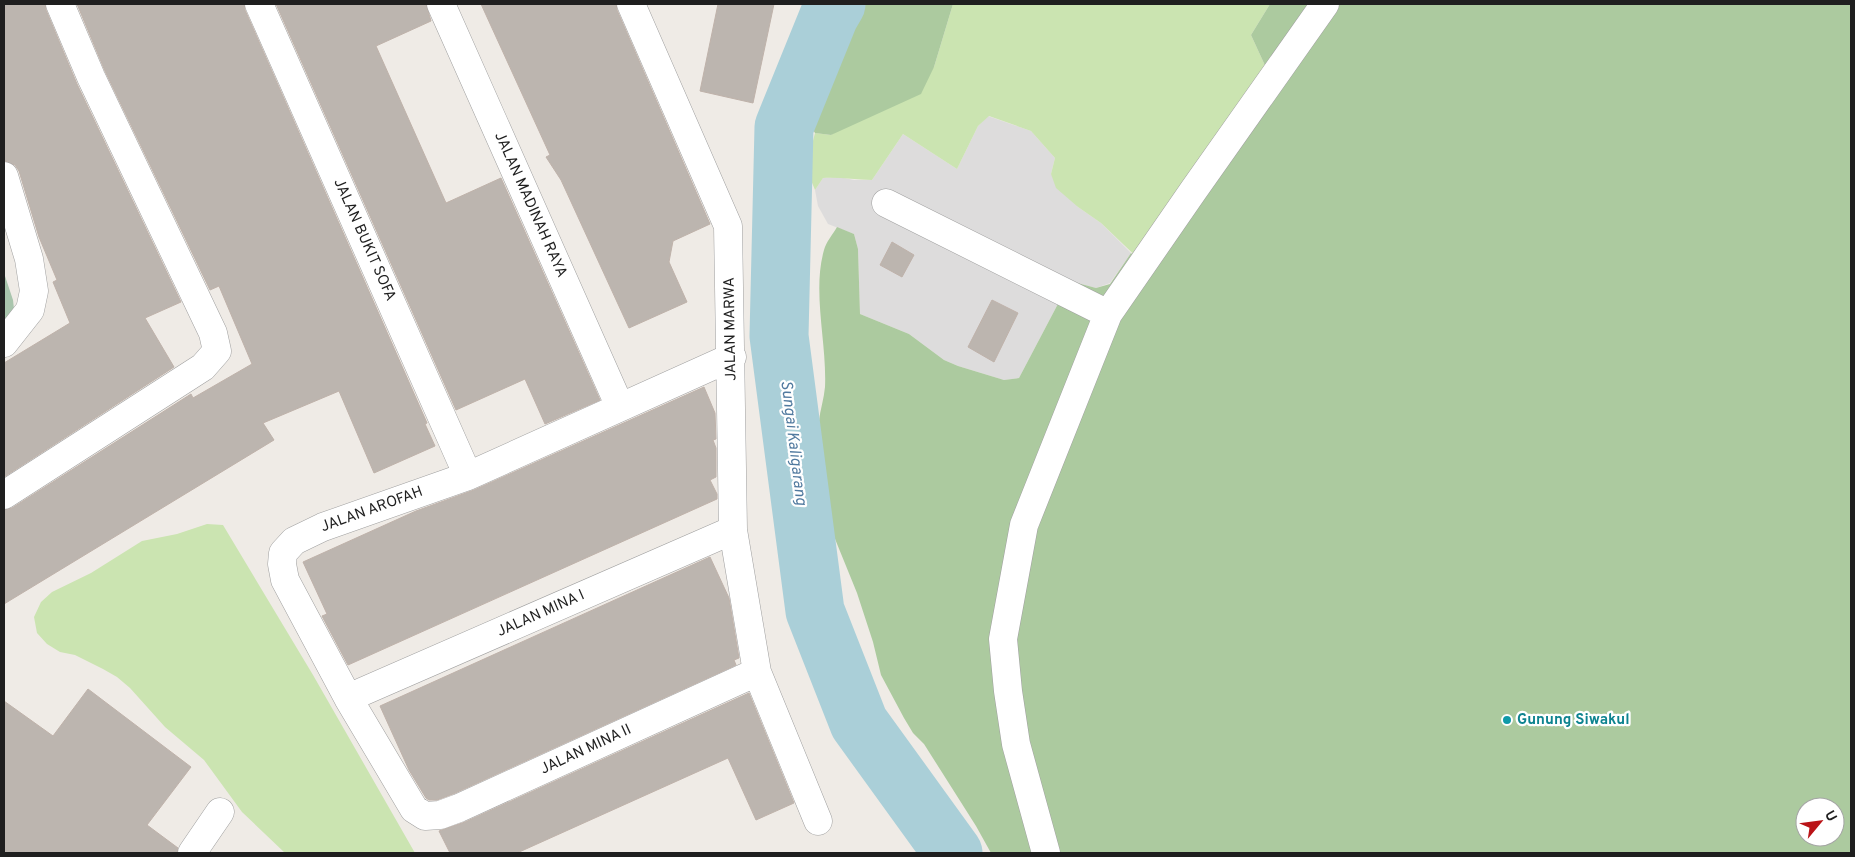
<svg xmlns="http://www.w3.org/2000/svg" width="1855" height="857" font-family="Overpass,sans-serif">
  <rect width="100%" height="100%" fill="#efebe6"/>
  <!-- residential -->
  <path fill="#dddcdc" d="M 988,116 L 1031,131 L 1055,158 L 1051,174 L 1078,207 L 1101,223 L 1131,253 L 1110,283 L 1096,288 L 1070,281 L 1019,378 L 1004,380 L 958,366 L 944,360 L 909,334 L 860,314 L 858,249 L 854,234 L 828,224 L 818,206 L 815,190 L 823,178 L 839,177 L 854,180 L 872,180 L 903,134 L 957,169 L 978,126 Z"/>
  <!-- grass -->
  <path fill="#cbe4b1" d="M 953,4 L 1270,4 L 1251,35 L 1274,85 L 1147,267 L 1101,223 L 1078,207 L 1056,188 L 1051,174 L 1055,158 L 1031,131 L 989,116 L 978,126 L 957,169 L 903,134 L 872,180 C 855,180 840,177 823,178 L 815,190 L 806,168 L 815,133 L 831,135 L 934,67 Z
    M 207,524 L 223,525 L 313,675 L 415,853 L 285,853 L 242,812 L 204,760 L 165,727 L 130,688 L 117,677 L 103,669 L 75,655 L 60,652 L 47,644 L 37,633 L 34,617 L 41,602 L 52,592 L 91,573 L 142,541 L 177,534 Z"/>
  <!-- forest -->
  <path fill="#acca9f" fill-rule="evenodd" d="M 849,4 L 953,4 L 934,67 L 921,94 L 831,135 L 815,133 L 808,122 L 809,107 L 826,50 Z
    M 1270,4 L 1851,4 L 1851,853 L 991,853 L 976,826 L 924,744 L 913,733 L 904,718 L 881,675 L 873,642 L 857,593 L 820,502 C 818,489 820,483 820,471 C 820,454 817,438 819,421 C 820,410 824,399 825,387 C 827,343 812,292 824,250 C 826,242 833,234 837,227 L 854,234 L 858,249 L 860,314 L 909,334 L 944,360 L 958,366 L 1004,380 L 1019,378 L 1070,281 L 1096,288 L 1110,284 L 1131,253 L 1146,267 L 1274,85 L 1251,35 ZM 1805,807 L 1835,807 L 1835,837 L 1805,837 Z"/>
  <!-- cemetery -->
  <path fill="#a9c5ad" d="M 4,273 L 13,300 L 14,309 L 4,336 Z"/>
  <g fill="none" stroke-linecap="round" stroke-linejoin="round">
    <!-- river -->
    <path stroke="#aacfd8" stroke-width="59" d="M 836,4 L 829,16 L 784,127 L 779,336 L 815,611 L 859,723 L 953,853"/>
  </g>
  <!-- building -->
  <path fill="#bcb5af" stroke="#bfb2aa" d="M 4,4 L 45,4 L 46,10 L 77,84 L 181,302 L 145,318 L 174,367 L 4,477 L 4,363 L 70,323 L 53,282 L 57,280 L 39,237 L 19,171 L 15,165 L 5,161 L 4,157 Z
    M 77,4 L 244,4 L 245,10 L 427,423 L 425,424 L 435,446 L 374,473 L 339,391 L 263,423 L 274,440 L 4,604 L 4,510 L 12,508 L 191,394 L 193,398 L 252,364 L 219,286 L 210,290 L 105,71 Z
    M 276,4 L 426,4 L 431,21 L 376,46 L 446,203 L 501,178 L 600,400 L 545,424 L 525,379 L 456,410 Z
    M 481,4 L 616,4 L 617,10 L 710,224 L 673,241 L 669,262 L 687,302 L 629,328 L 561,180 L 546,157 L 550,155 Z
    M 718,4 L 774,4 L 753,103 L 700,91 Z
    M 892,242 L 914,255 L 902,277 L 880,265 Z
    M 992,300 L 1018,313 L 994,362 L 968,347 Z
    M 704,387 L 715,413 L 716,439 L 713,440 L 716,448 L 716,477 L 710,480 L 717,494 L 717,499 L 348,665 L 322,616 L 327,614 L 303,562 L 416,511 L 474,490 Z
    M 710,557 L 729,598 L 739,658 L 734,660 L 736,665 L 453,794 L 437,800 L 429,800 L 426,798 L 409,770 L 380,706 Z
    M 88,689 L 191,767 L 147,825 L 178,848 L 177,853 L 4,853 L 4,701 L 53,736 Z
    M 749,693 L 794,803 L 756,820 L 728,758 L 517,853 L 450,853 L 439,831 L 465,822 Z"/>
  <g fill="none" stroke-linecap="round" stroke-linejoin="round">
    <!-- minor casing -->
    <g stroke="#a0a0a0" stroke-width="29">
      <path id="minor" d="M 259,4 L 468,476
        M 441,4 L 620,407
        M 631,4 L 728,226 L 733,530 L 757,672 L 818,821
        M 4,176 L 29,259 L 34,291 L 30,310 L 4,343
        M 886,203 L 1108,314
        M 732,357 L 468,476 L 323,527 L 294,541 L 283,553 L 282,564 L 285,580 L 348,698 L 414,809 L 425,816 L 440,815 L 459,808 L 757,672
        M 4,495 L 203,367 L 217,351 L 213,333 L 91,77 L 60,4
        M 348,698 L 733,530
        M 192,853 L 220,812
        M 1046,853 L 1016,744 L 1008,691 L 1003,639 L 1024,525 L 1108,314 L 1193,191 L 1325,4"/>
    </g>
    <!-- minor -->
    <use href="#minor" stroke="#fff" stroke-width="28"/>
  </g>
  <!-- markers -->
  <circle fill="#0f9aa8" stroke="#fff" stroke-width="2" cx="1507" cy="720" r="5"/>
  <g text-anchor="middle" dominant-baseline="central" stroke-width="4.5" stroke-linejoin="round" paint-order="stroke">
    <!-- street labels -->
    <g font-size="15" fill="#1f1f1f" stroke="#fff">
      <text transform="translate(530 205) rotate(66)">JALAN MADINAH RAYA</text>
      <text transform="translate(364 240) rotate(66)">JALAN BUKIT SOFA</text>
      <text transform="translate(731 329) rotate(-91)">JALAN MARWA</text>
      <text transform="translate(372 510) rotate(-20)">JALAN AROFAH</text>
      <text transform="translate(541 614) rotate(-24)">JALAN MINA I</text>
      <text transform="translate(586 750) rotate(-25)">JALAN MINA II</text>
    </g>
    <!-- culture labels -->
    <g font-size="15" font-weight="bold" fill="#0d838f" stroke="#fff" text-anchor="start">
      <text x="1517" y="720">Gunung Siwakul</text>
    </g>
    <!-- water labels -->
    <g font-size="16" font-style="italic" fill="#517a9f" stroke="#fff">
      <text transform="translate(793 443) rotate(83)">Sungai Kaligarang</text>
    </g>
  </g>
  <!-- border -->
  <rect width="1855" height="857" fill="none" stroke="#1f1f1f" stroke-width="10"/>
  <!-- north arrow -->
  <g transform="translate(1820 822) rotate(61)"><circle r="24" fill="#ffffff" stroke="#a5a5a5"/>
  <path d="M0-4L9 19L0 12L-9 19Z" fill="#ba1317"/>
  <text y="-8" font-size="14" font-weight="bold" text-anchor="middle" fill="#1f1f1f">U</text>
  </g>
</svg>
